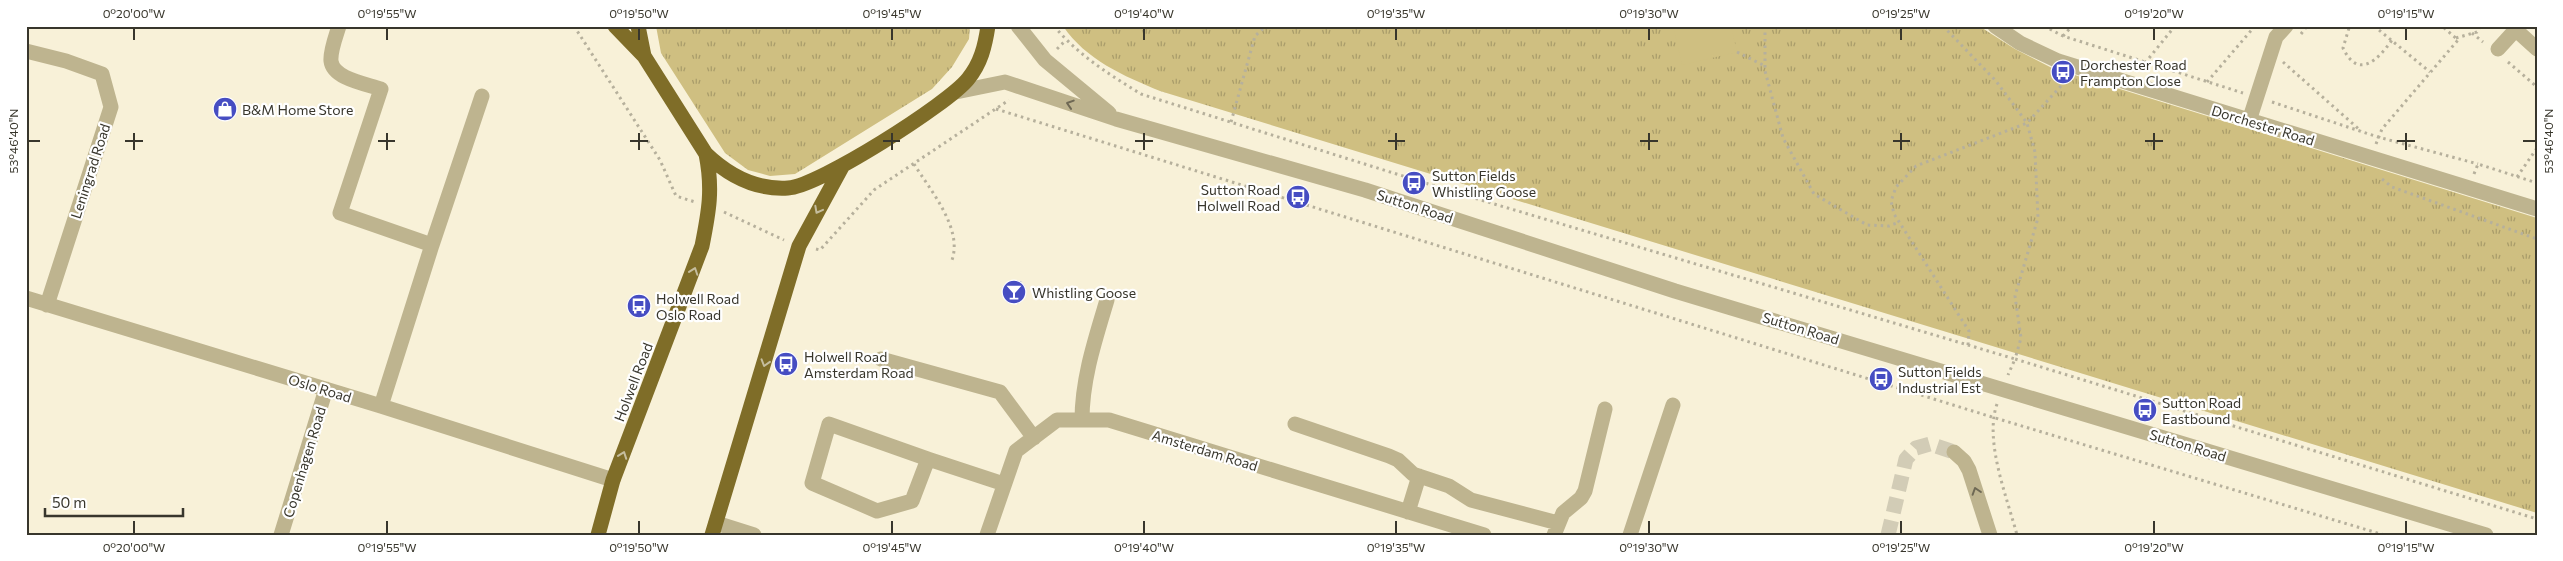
<svg xmlns="http://www.w3.org/2000/svg" width="2563" height="561" font-family="Commissioner,sans-serif">
  <defs>
    <pattern id="grass-tufts" width="24" height="20" patternUnits="userSpaceOnUse" patternTransform="scale(1.25)"><rect width="24" height="20" fill="#cfbf81"/><path d="M3 7l-1-3M5 7V3M7 7l1-3M15 17l-1-3M17 17v-4M19 17l1-3" fill="none" stroke="#a99c6a"/></pattern>
  </defs>
  <rect width="100%" height="100%" fill="#f8f1d8"/>
  <!-- grass -->
  <path fill="url(#grass-tufts)" d="M 656,26 L 970,26 L 969,39 L 952,67 L 932,89 L 795,174 L 770,176 L 748,170 L 725,153 L 661,53 Z
    M 1063,26 L 1979,26 L 2015,49 L 2052,68 L 2537,218 L 2537,513 L 1160,91 C 1124,76 1086,60 1063,26 Z"/>
  <!-- garden -->
  <path fill="#cfbf81" d="M 1673,26 L 1731,26 L 1737,52 L 1682,65 Z"/>
  <g fill="none" stroke-linecap="round" stroke-linejoin="round">
    <!-- minor-tunnel -->
    <path stroke="#d2ccb6" stroke-width="15" stroke-dasharray="15 8" stroke-linecap="butt" d="M 1888,535 L 1906,459 L 1916,448 L 1930,444 L 1954,452"/>
    <!-- path -->
    <path stroke="#b6b09c" stroke-width="3" stroke-dasharray="2.5 4" stroke-linecap="butt" d="M 574,26 L 660,160 L 676,196 L 695,202
      M 1054,26 C 1078,55 1110,75 1141,94 L 1454,192 L 2015,359 L 2008,375
      M 1765,26 L 1765,71 L 1783,138 L 1814,194 L 1867,225 L 1889,226 L 1899,222
      M 1943,26 L 1996,81 L 2027,123 L 2035,152 L 2038,218 L 2015,296 L 2021,338 L 2015,359 L 2537,519
      M 2044,26 L 2063,36 L 2243,93
      M 2355,26 L 2349,28 L 2343,48 C 2358,80 2378,60 2392,40
      M 2374,26 L 2430,72
      M 2472,33 L 2483,42
      M 2301,34 L 2307,26
      M 2063,36 L 2072,26
      M 2456,38 L 2477,32 L 2481,26
      M 1057,49 L 1066,40
      M 1737,52 L 1765,66
      M 2283,62 L 2361,131
      M 2508,62 L 2537,87
      M 2145,63 L 2175,26
      M 2207,82 L 2255,26
      M 2272,102 L 2378,137 L 2478,164
      M 996,109 L 1992,417 L 2384,535
      M 1231,122 L 1255,36 L 1266,26
      M 2376,144 L 2382,129 L 2458,40 L 2442,26
      M 914,164 C 930,190 963,228 952,260
      M 2474,174 L 2478,164 L 2537,183
      M 2517,177 L 2537,148
      M 2382,179 L 2392,187 L 2537,239
      M 724,212 L 784,240
      M 816,249 L 820,250 L 874,190 L 1009,100
      M 1968,345 L 1969,331 L 1894,214 L 1891,201 L 1896,187 L 1916,166 L 2027,123 L 2061,86 L 2064,79
      M 1997,404 C 1984,441 2007,497 2017,535"/>
    <!-- minor -->
    <path stroke="#beb48f" stroke-width="15" d="M 339,26 C 336,36 330,51 331,61 C 333,79 367,84 381,89 L 340,213 L 432,245 L 381,406
      M 1018,26 L 1045,60 L 1109,113
      M 1995,26 L 2020,43 L 2058,61 L 2537,209
      M 2516,30 L 2537,49
      M 2498,49 L 2519,26
      M 26,51 L 66,61 L 102,74 L 111,107 L 47,305
      M 956,92 L 1005,82 L 1116,119 L 1365,190 L 1675,291 L 2486,535
      M 2249,121 L 2276,37 L 2286,26
      M 432,245 L 482,96
      M 26,298 L 381,406 L 613,480
      M 881,359 L 1000,392 L 1034,438
      M 1082,420 C 1082,379 1095,340 1107,300
      M 1295,424 L 1389,456 L 1398,460 L 1413,474 L 1449,486 L 1471,500 L 1558,523
      M 1954,452 L 1964,461 L 1969,470 L 1990,535
      M 928,459 L 829,424 L 812,483 L 877,511 L 912,501 L 928,459 L 1004,484
      M 1408,512 L 1419,476
      M 716,523 L 754,535
      M 281,535 L 326,389
      M 987,535 L 1016,451 L 1057,420 L 1109,420 L 1484,535
      M 1554,535 L 1563,513 L 1581,498 L 1585,491 L 1605,409
      M 1630,535 L 1673,405"/>
    <!-- highway -->
    <path stroke="#7f6d28" stroke-width="15" d="M 615,26 L 643,55
      M 638,26 L 644,56 L 706,154 C 728,175 756,190 788,188 C 819,186 948,104 968,79 C 981,63 985,46 988,26
      M 598,535 L 613,480 L 702,246 C 709,211 713,189 706,154
      M 712,535 L 799,246 L 842,167"/>
  </g>
  <!-- one-way arrows -->
  <defs><path id="oneway-chevron" d="M-2-3.5L2.5 0L-2 3.5" fill="none" stroke-width="1.6" stroke-linecap="round" stroke-linejoin="round" transform="scale(1.25)"/></defs>
  <g stroke="#6e6854">
    <use href="#oneway-chevron" transform="translate(1070 104) rotate(-162)"/>
    <use href="#oneway-chevron" transform="translate(1976 491) rotate(-108)"/>
  </g>
  <g stroke="#c5bd9e">
    <use href="#oneway-chevron" transform="translate(818 210) rotate(118)"/>
    <use href="#oneway-chevron" transform="translate(694 271) rotate(-71)"/>
    <use href="#oneway-chevron" transform="translate(765 363) rotate(107)"/>
    <use href="#oneway-chevron" transform="translate(623 455) rotate(-70)"/>
  </g>
  <!-- ticks -->
  <path fill="none" stroke="#38362c" stroke-width="2" d="M 134,28 L 134,40M 387,28 L 387,40M 639,28 L 639,40M 892,28 L 892,40M 1144,28 L 1144,40M 1396,28 L 1396,40M 1649,28 L 1649,40M 1901,28 L 1901,40M 2154,28 L 2154,40M 2406,28 L 2406,40M 134,133 L 134,150M 387,133 L 387,150M 639,133 L 639,150M 892,133 L 892,150M 1144,133 L 1144,150M 1396,133 L 1396,150M 1649,133 L 1649,150M 1901,133 L 1901,150M 2154,133 L 2154,150M 2406,133 L 2406,150M 28,141 L 40,141M 125,141 L 143,141M 378,141 L 395,141M 630,141 L 648,141M 883,141 L 900,141M 1135,141 L 1153,141M 1388,141 L 1405,141M 1640,141 L 1658,141M 1893,141 L 1910,141M 2145,141 L 2163,141M 2397,141 L 2415,141M 2523,141 L 2536,141M 134,521 L 134,534M 387,521 L 387,534M 639,521 L 639,534M 892,521 L 892,534M 1144,521 L 1144,534M 1396,521 L 1396,534M 1649,521 L 1649,534M 1901,521 L 1901,534M 2154,521 L 2154,534M 2406,521 L 2406,534"/>
  <!-- icons -->
  <defs>
    <g id="bus-disc" transform="scale(1.25)"><circle r="9.5" fill="#464dc2" stroke="#fff"/><path d="M-5-6H5V4H4V6H2V4H-2V6H-4V4H-5ZM-3.5-4V0h7V-4ZM-3.5 1.2v1.5H-2V1.2ZM2 1.2v1.5H3.5V1.2Z" fill="#fff"/></g>
    <g id="shop-disc" transform="scale(1.25)"><circle r="9.5" fill="#464dc2" stroke="#fff"/><path d="M-5-2.5h2.3a2.7 3.5 0 0 1 5.4 0H5L5.5 6h-11ZM-1.5-2.5h3a1.5 2.3 0 0 0-3 0Z" fill="#fff"/></g>
    <g id="bar-disc" transform="scale(1.25)"><circle r="9.5" fill="#464dc2" stroke="#fff"/><path d="M-6-5H6L.8 .8V4.5H3.5V6h-7V4.5H-.8V.8Z" fill="#fff"/></g>
  </defs>
  <g fill-rule="evenodd">
    <use href="#bus-disc" x="2063" y="72"/>
    <use href="#shop-disc" x="225" y="109"/>
    <use href="#bus-disc" x="1414" y="183"/>
    <use href="#bus-disc" x="1298" y="197"/>
    <use href="#bar-disc" x="1014" y="292"/>
    <use href="#bus-disc" x="639" y="306"/>
    <use href="#bus-disc" x="786" y="364"/>
    <use href="#bus-disc" x="1881" y="379"/>
    <use href="#bus-disc" x="2145" y="410"/>
  </g>
  <g text-anchor="middle" dominant-baseline="central" stroke-width="4.5" stroke-linejoin="round" paint-order="stroke">
    <!-- poi labels -->
    <g font-size="14" fill="#38362c" stroke="#fff" text-anchor="start">
      <text x="2080" y="64">Dorchester Road<tspan x="2080" dy="16">Frampton Close</tspan></text>
      <text x="242" y="109">B&amp;M Home Store</text>
      <text x="1432" y="175">Sutton Fields<tspan x="1432" dy="16">Whistling Goose</tspan></text>
      <text x="1280" y="189" text-anchor="end">Sutton Road<tspan x="1280" dy="16">Holwell Road</tspan></text>
      <text x="1032" y="292">Whistling Goose</text>
      <text x="656" y="298">Holwell Road<tspan x="656" dy="16">Oslo Road</tspan></text>
      <text x="804" y="356">Holwell Road<tspan x="804" dy="16">Amsterdam Road</tspan></text>
      <text x="1898" y="371">Sutton Fields<tspan x="1898" dy="16">Industrial Est</tspan></text>
      <text x="2162" y="402">Sutton Road<tspan x="2162" dy="16">Eastbound</tspan></text>
    </g>
    <!-- street labels -->
    <g font-size="14" fill="#38362c" stroke="#fff">
      <text transform="translate(2263 125) rotate(17)">Dorchester Road</text>
      <text transform="translate(90 171) rotate(-72)">Leningrad Road</text>
      <text transform="translate(1415 206) rotate(18)">Sutton Road</text>
      <text transform="translate(1801 328) rotate(17)">Sutton Road</text>
      <text transform="translate(633 382) rotate(-69)">Holwell Road</text>
      <text transform="translate(320 388) rotate(17)">Oslo Road</text>
      <text transform="translate(2188 445) rotate(17)">Sutton Road</text>
      <text transform="translate(1205 450) rotate(17)">Amsterdam Road</text>
      <text transform="translate(304 462) rotate(-73)">Copenhagen Road</text>
    </g>
  </g>
  <!-- border -->
  <rect width="2563" height="561" fill="none" stroke="#ffffff" stroke-width="55"/>
  <!-- scale -->
  <path d="M45 508v8h138v-8" fill="none" stroke="#38362c" stroke-width="2.5"/>
  <text x="52" y="508" font-size="15" fill="#38362c" stroke="#ffffff" stroke-width="4" paint-order="stroke">50 m</text>
  <rect x="28" y="28" width="2508" height="506" fill="none" stroke="#38362c" stroke-width="2"/>
  <g font-size="12" text-anchor="middle" fill="#38362c">
    <text x="134" y="18">0°20'00"W</text>
    <text x="387" y="18">0°19'55"W</text>
    <text x="639" y="18">0°19'50"W</text>
    <text x="892" y="18">0°19'45"W</text>
    <text x="1144" y="18">0°19'40"W</text>
    <text x="1396" y="18">0°19'35"W</text>
    <text x="1649" y="18">0°19'30"W</text>
    <text x="1901" y="18">0°19'25"W</text>
    <text x="2154" y="18">0°19'20"W</text>
    <text x="2406" y="18">0°19'15"W</text>
    <text transform="translate(14 141) rotate(-90)" y="4">53°46'40"N</text>
    <text transform="translate(2549 141) rotate(-90)" y="4">53°46'40"N</text>
    <text x="134" y="552">0°20'00"W</text>
    <text x="387" y="552">0°19'55"W</text>
    <text x="639" y="552">0°19'50"W</text>
    <text x="892" y="552">0°19'45"W</text>
    <text x="1144" y="552">0°19'40"W</text>
    <text x="1396" y="552">0°19'35"W</text>
    <text x="1649" y="552">0°19'30"W</text>
    <text x="1901" y="552">0°19'25"W</text>
    <text x="2154" y="552">0°19'20"W</text>
    <text x="2406" y="552">0°19'15"W</text>
  </g>
</svg>
